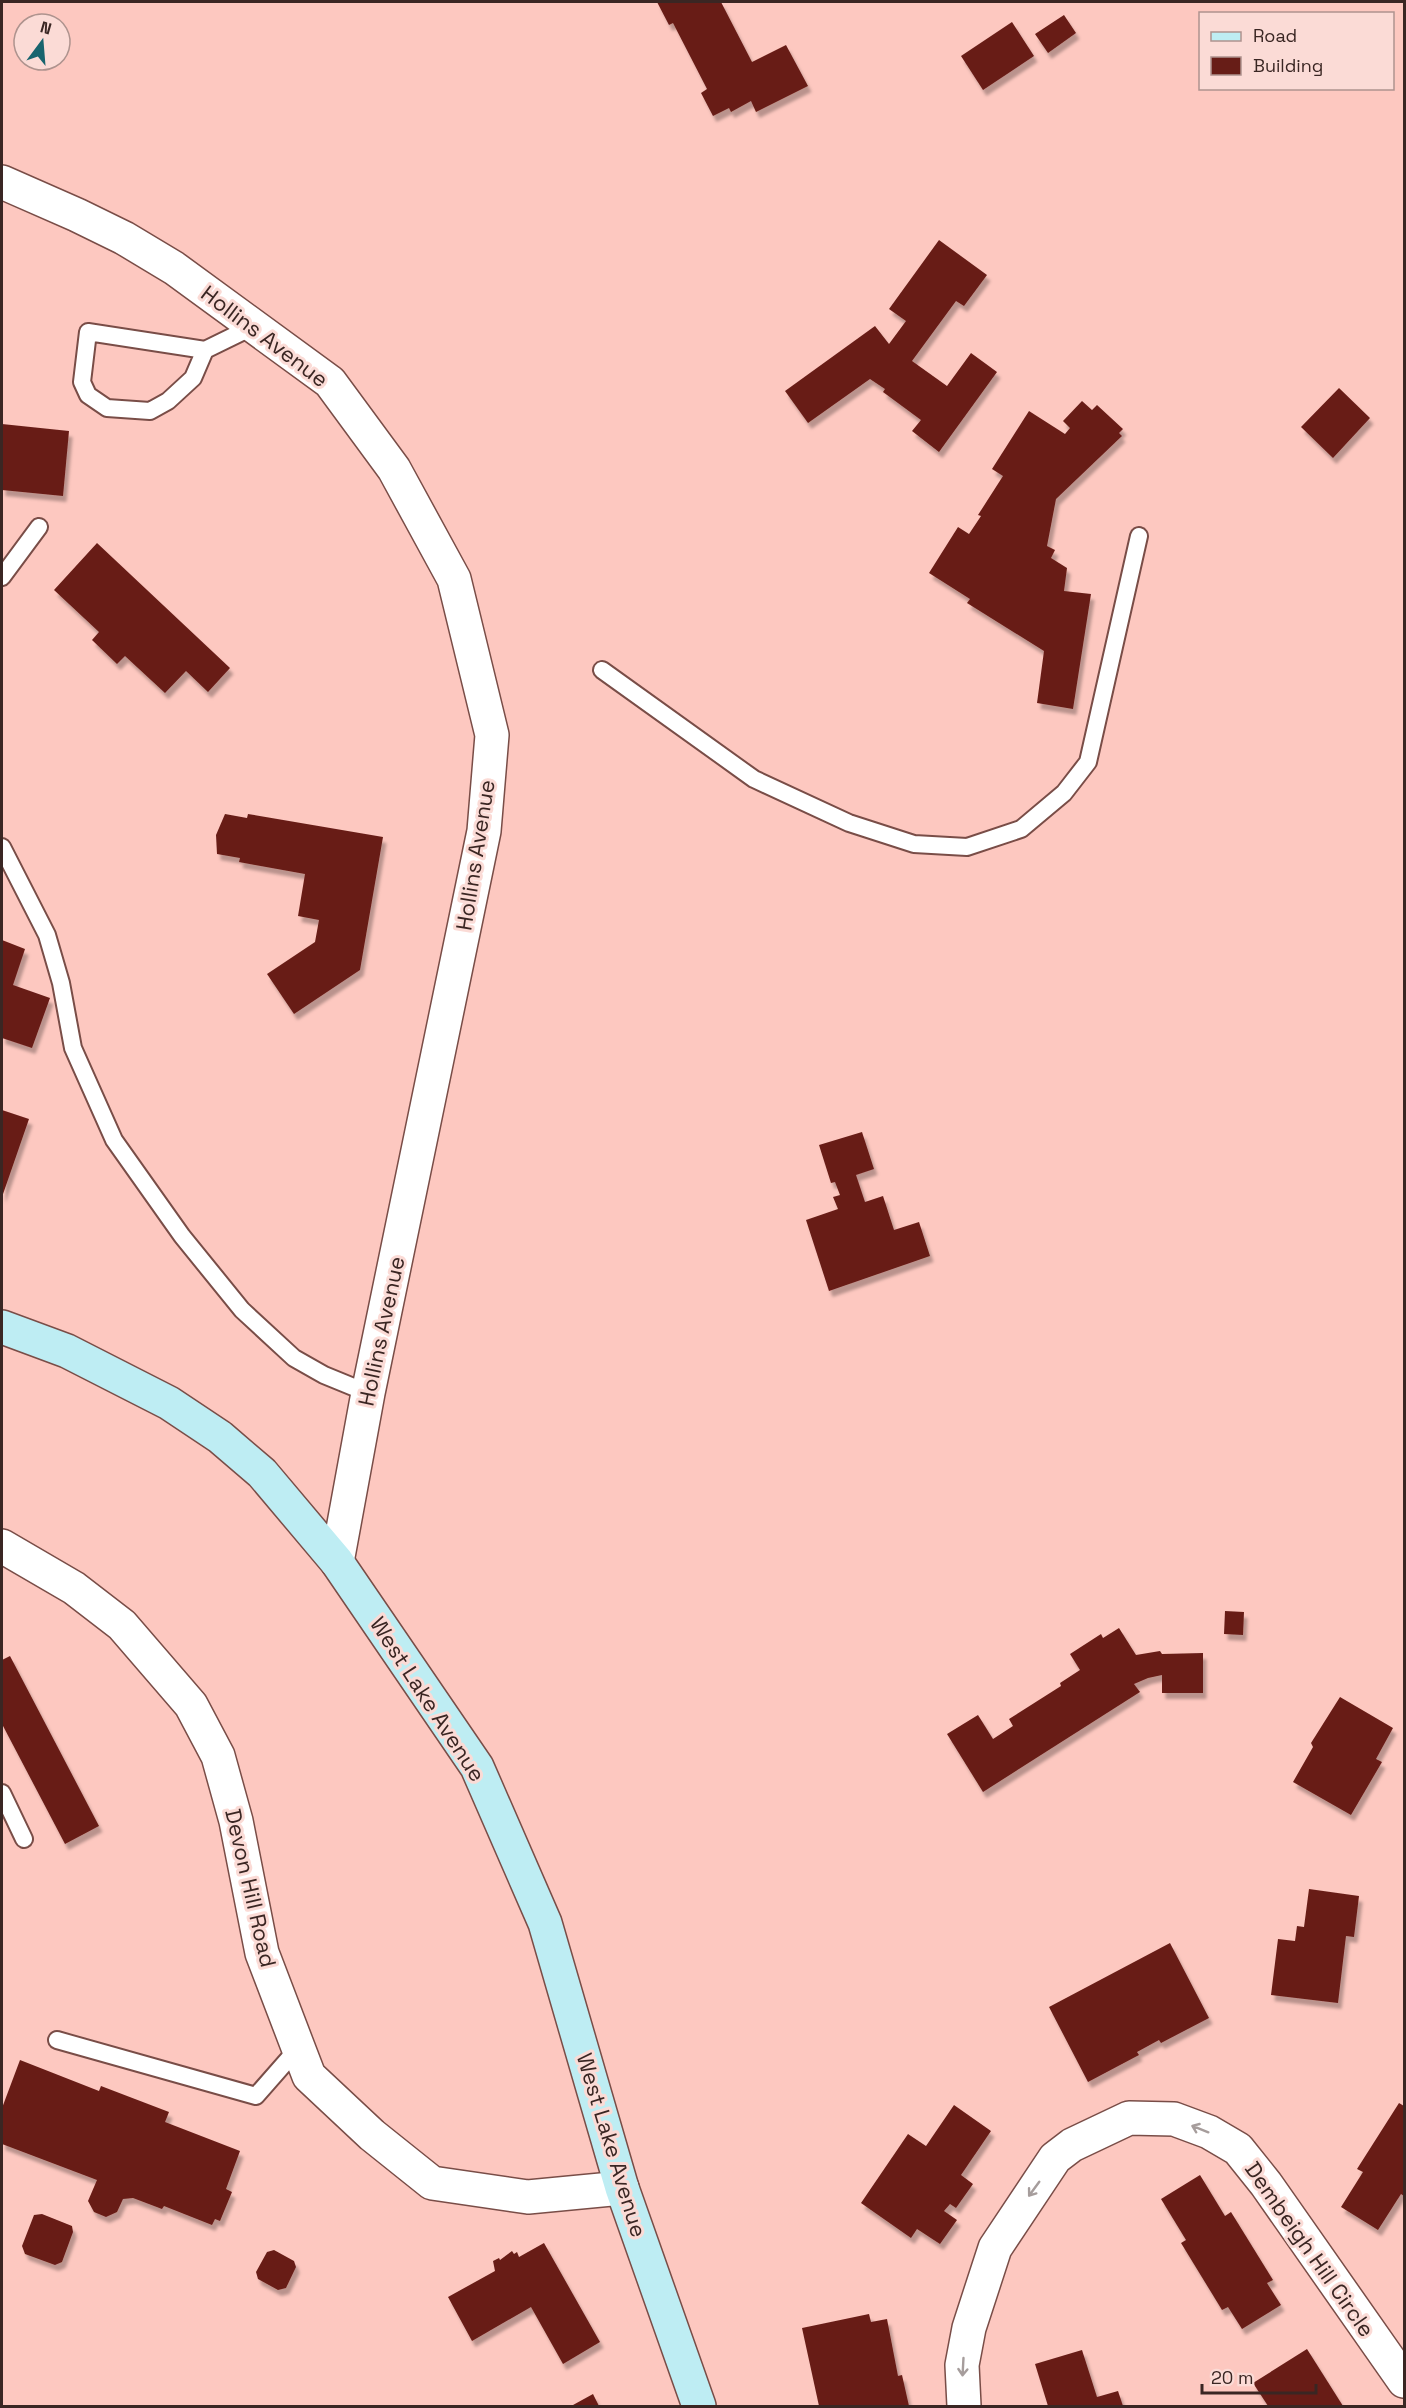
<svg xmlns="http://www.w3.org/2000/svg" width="1406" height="2408" font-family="'Space Grotesk',sans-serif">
  <defs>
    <filter id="shadow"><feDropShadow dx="3.5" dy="6" stdDeviation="1.5" flood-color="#0004"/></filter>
  </defs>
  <rect width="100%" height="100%" fill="#fdc8c0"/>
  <!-- building -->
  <path fill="#671d17" filter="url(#shadow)" d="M 657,2 L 721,2 L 752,62 L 786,45 L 808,86 L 756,112 L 751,101 L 731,112 L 729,108 L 713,116 L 701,93 L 707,89 L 673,23 L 669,25 Z
    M 1064,15 L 1076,33 L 1048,53 L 1035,34 Z
    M 1012,22 L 1034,56 L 983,90 L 961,56 Z
    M 939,240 L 987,275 L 964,306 L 956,301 L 912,361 L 947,386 L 971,353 L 997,372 L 939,452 L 912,431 L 921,420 L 883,392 L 885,389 L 870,379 L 808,423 L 785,391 L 875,326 L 889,344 L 906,321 L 889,309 Z
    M 1339,388 L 1370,418 L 1333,458 L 1301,427 Z
    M 1082,401 L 1092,410 L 1097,405 L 1123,429 L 1119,433 L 1122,436 L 1056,499 L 1047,546 L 1055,550 L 1051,558 L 1067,568 L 1064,591 L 1091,594 L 1073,709 L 1037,703 L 1044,651 L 967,603 L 970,599 L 929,573 L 958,527 L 969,534 L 981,516 L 978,515 L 1003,476 L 992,469 L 1029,411 L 1065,434 L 1070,428 L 1063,421 Z
    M 2,424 L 69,431 L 63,496 L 2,490 Z
    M 97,543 L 230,668 L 208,692 L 186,671 L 165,693 L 125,656 L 117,664 L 92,640 L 99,632 L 54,590 Z
    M 225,814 L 247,818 L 248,814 L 383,837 L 360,970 L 294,1014 L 267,974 L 315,942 L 319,920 L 298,916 L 305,874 L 239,862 L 240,858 L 217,854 L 216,835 Z
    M 2,940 L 25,949 L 13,985 L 50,998 L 32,1048 L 2,1038 Z
    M 2,1110 L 29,1119 L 2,1197 Z
    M 862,1132 L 874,1169 L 856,1175 L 865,1202 L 883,1196 L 894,1230 L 919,1222 L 930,1256 L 829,1291 L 806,1220 L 838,1209 L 833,1197 L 840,1195 L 835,1182 L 831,1183 L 819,1145 Z
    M 1225,1611 L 1244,1612 L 1243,1635 L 1224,1634 Z
    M 1119,1628 L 1136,1655 L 1160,1651 L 1162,1654 L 1203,1653 L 1203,1693 L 1162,1693 L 1162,1675 L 1148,1678 L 1134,1684 L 1140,1692 L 983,1792 L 947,1734 L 978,1715 L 993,1739 L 1013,1726 L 1009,1719 L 1061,1686 L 1060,1683 L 1080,1670 L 1070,1654 L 1101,1634 L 1103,1638 Z
    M 10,1656 L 99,1826 L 65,1844 L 2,1724 L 2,1660 Z
    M 1340,1697 L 1393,1728 L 1376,1759 L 1382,1762 L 1351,1815 L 1293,1782 L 1313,1747 L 1311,1743 Z
    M 1309,1889 L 1359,1896 L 1354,1937 L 1346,1936 L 1338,2003 L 1271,1995 L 1278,1939 L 1295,1941 L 1297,1926 L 1304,1927 Z
    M 1170,1943 L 1209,2018 L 1161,2043 L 1159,2040 L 1137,2052 L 1139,2055 L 1088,2082 L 1049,2007 Z
    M 20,2060 L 99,2091 L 101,2086 L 169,2112 L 165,2122 L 240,2151 L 226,2189 L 232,2192 L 220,2221 L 215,2219 L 212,2225 L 164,2206 L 162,2209 L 133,2198 L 123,2199 L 117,2212 L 106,2217 L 94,2212 L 88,2201 L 97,2180 L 2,2144 L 2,2108 Z
    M 1399,2103 L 1404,2106 L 1404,2196 L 1401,2194 L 1378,2230 L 1341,2207 L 1363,2172 L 1357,2169 Z
    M 954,2105 L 991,2131 L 961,2175 L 973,2184 L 956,2208 L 950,2204 L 944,2211 L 957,2220 L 940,2244 L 917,2229 L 911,2238 L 861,2203 L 908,2134 L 926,2146 Z
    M 1200,2175 L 1225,2216 L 1231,2212 L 1273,2280 L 1267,2283 L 1281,2305 L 1242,2329 L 1228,2307 L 1222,2310 L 1181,2243 L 1186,2240 L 1161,2199 Z
    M 42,2214 L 72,2226 L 73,2232 L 62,2262 L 55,2265 L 25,2254 L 22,2246 L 34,2215 Z
    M 544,2243 L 600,2342 L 563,2364 L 531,2307 L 472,2341 L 448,2297 L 495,2271 L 493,2261 L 499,2258 L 500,2260 L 512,2251 L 514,2254 L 517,2252 L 519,2257 Z
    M 274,2250 L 294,2261 L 296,2267 L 286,2288 L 278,2290 L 258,2279 L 256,2272 L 267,2252 Z
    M 869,2314 L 871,2322 L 887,2319 L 898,2376 L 902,2375 L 909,2406 L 819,2406 L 802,2328 Z
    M 1307,2349 L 1343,2406 L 1268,2406 L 1253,2383 Z
    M 1082,2350 L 1097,2397 L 1118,2391 L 1123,2406 L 1048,2406 L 1035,2364 Z
    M 593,2394 L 599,2406 L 573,2406 L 573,2405 Z"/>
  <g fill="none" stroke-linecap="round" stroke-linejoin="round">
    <!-- lane casing -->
    <g stroke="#794d47" stroke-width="20">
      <path id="lane" d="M 205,350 L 193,378 L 168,401 L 150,411 L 107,408 L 88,395 L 82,382 L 88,332 L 205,350 L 252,327
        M 2,577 L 39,527
        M 602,670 L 754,779 L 849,823 L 914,844 L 967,847 L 1021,829 L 1064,793 L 1088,762 L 1139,536
        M 2,847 L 47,935 L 61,983 L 73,1048 L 114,1140 L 182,1236 L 242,1310 L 294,1358 L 324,1375 L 368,1393
        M 2,1793 L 24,1839
        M 57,2040 L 256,2096 L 299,2047"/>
    </g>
    <!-- street casing -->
    <g stroke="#794d47" stroke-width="36">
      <path id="street" d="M 2,182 L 77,215 L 124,238 L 174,268 L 330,382 L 394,469 L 454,579 L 492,735 L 484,831 L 368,1393 L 337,1562
        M 2,1546 L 74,1588 L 122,1625 L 191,1705 L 218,1756 L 236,1821 L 262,1953 L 309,2076 L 372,2135 L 432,2183 L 528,2197 L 622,2188
        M 964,2406 L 962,2365 L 969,2328 L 995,2248 L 1055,2158 L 1072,2145 L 1129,2118 L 1174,2119 L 1209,2132 L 1238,2149 L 1266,2184 L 1404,2381"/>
    </g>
    <!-- secondary casing -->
    <g stroke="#794d47" stroke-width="36">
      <path id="secondary" d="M 2,1327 L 67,1351 L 169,1403 L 220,1437 L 262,1473 L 337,1562 L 477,1767 L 545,1923 L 622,2188 L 699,2406"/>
    </g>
    <!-- lane -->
    <use href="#lane" stroke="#fff" stroke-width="16"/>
    <!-- street -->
    <use href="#street" stroke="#fff" stroke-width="33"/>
    <!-- secondary -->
    <use href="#secondary" stroke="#beedf3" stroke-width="33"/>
  </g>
  <!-- one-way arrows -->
  <defs><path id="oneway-shaft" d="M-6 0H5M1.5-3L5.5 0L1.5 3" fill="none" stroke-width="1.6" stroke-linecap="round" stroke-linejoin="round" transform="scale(1.5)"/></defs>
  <g stroke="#a69d9c">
    <use href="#oneway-shaft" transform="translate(1200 2129) rotate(-158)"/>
    <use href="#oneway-shaft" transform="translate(1034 2189) rotate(126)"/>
    <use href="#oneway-shaft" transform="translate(963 2367) rotate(93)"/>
  </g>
  <g text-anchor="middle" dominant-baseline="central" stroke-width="6" stroke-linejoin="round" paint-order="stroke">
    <!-- street labels -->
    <g font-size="22" fill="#3a2623" stroke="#fbdbd6">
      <text transform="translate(265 336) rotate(37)">Hollins Avenue</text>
      <text transform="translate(475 855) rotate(-81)">Hollins Avenue</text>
      <text transform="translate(381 1331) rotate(-78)">Hollins Avenue</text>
      <text transform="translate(428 1699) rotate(57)">West Lake Avenue</text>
      <text transform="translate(251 1888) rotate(77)">Devon Hill Road</text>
      <text transform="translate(612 2145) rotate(73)">West Lake Avenue</text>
      <text transform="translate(1310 2249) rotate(55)">Dembeigh Hill Circle</text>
    </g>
  </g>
  <!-- border -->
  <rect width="1406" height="2408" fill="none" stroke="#3a2623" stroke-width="6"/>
  <!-- legend -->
  <rect x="1199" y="12" width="195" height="78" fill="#fbdbd6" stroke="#ae938e" stroke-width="1.5"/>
  <rect x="1211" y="32" width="30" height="9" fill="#beedf3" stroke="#ae938e" stroke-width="1.5"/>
  <text x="1253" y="42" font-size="18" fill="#3a2623">Road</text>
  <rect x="1211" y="57" width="30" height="18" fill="#671d17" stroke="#ae938e" stroke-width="1.5"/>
  <text x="1253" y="72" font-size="18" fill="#3a2623">Building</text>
  <!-- north arrow -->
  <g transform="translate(42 42) rotate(16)"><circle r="28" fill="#fbdbd6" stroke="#ae938e" stroke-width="1.5"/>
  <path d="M0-4.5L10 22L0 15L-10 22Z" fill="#18646e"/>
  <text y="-9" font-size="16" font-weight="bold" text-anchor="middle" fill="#3a2623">N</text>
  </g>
  <!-- scale -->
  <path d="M1202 2384v9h114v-9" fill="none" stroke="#3a2623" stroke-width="3"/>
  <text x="1211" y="2384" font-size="18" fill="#3a2623" stroke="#fbdbd6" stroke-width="4.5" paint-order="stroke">20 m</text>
</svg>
